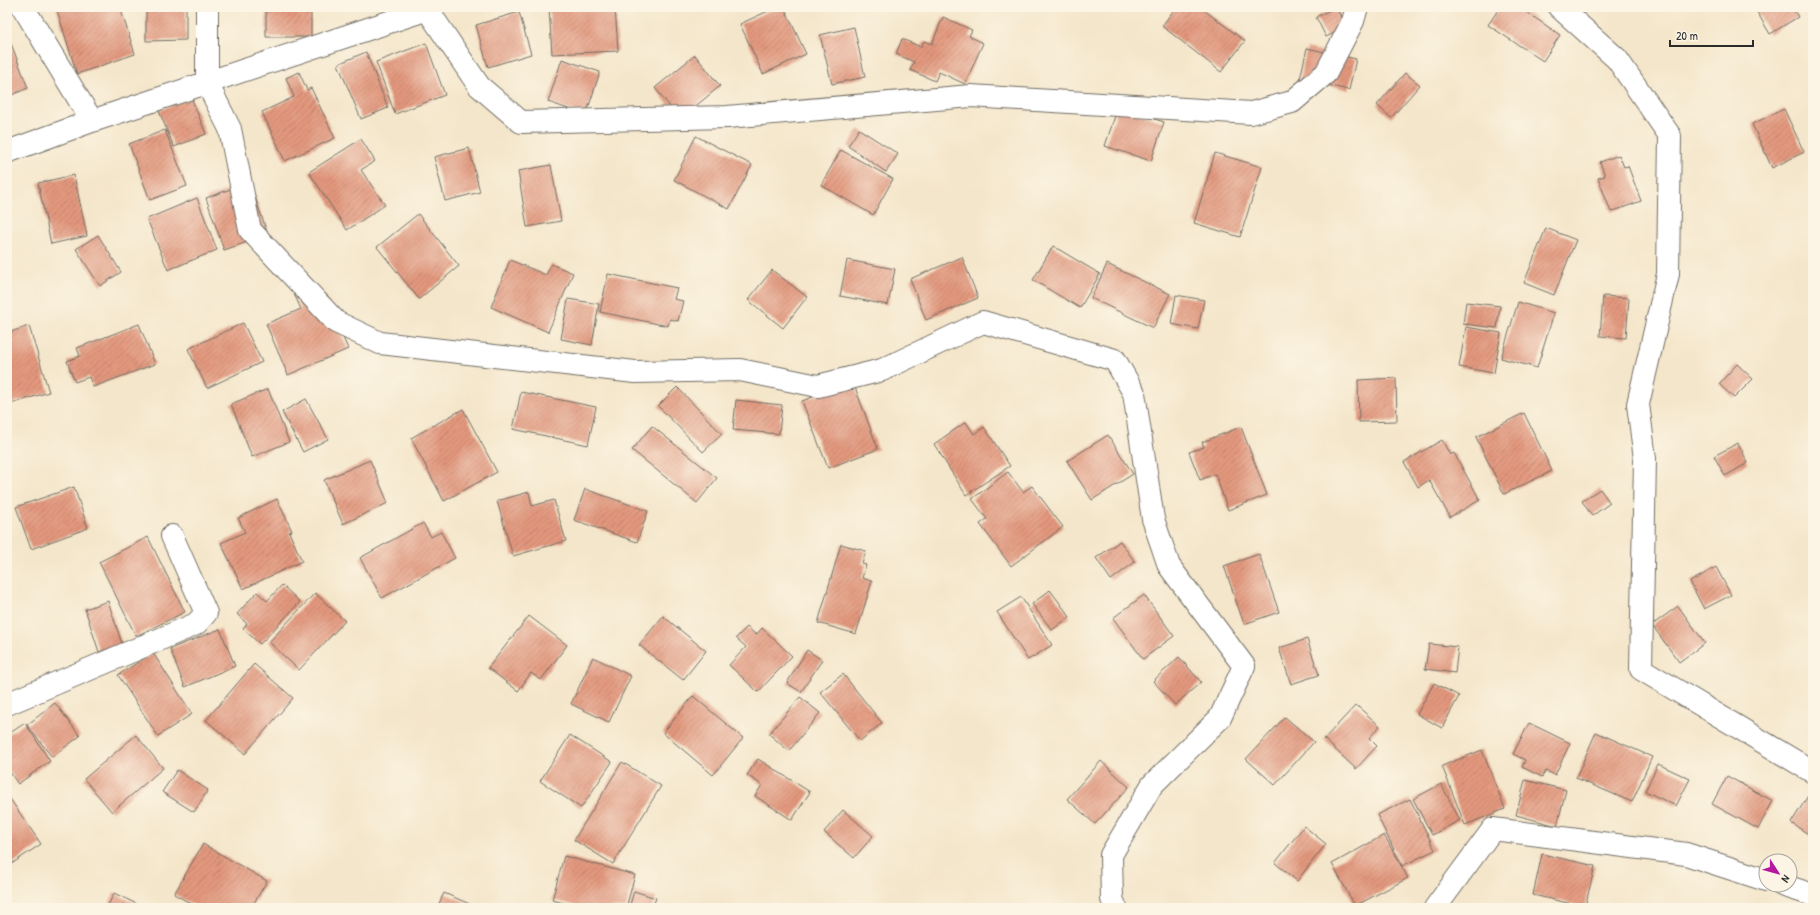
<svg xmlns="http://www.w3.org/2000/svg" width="1820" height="915" font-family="'Patrick Hand',sans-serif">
  <defs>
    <pattern id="building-hatch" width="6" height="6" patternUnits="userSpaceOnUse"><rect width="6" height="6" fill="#e3987e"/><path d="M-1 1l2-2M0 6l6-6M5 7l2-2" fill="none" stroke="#b87c67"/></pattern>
  </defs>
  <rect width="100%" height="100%" fill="#fcf5e5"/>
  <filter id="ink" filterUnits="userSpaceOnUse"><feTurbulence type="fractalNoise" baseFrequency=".025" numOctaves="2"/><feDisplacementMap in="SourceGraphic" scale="8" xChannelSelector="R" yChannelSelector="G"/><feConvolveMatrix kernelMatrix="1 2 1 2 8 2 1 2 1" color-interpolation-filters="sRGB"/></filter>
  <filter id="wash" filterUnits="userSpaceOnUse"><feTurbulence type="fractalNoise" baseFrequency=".012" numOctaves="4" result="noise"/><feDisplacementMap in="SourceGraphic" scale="16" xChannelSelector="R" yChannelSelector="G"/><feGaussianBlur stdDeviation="0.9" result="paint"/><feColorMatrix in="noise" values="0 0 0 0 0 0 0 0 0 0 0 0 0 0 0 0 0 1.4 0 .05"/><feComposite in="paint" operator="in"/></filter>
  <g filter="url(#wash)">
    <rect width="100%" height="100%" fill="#f4e6ca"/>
    <g id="blocks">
      <!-- building -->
      <path fill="url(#building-hatch)" d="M 56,7 L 120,7 L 135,54 L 77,74 Z
        M 146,7 L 186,7 L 186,40 L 146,41 Z
        M 266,7 L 311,7 L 311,37 L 266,37 Z
        M 615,7 L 618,51 L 552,54 L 549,8 Z
        M 777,7 L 784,7 L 806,54 L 763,74 L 740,24 Z
        M 1176,7 L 1200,7 L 1245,41 L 1221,72 L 1162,26 Z
        M 1336,7 L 1346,27 L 1326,37 L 1316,17 Z
        M 1500,7 L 1519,7 L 1560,35 L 1543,61 L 1488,25 Z
        M 1754,7 L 1792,7 L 1798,17 L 1770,34 Z
        M 519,12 L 531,54 L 488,67 L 476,25 Z
        M 943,17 L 972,30 L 969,36 L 983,43 L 965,84 L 939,72 L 935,81 L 910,70 L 914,62 L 896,54 L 902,39 L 921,47 L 924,41 L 932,44 Z
        M 854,27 L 865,77 L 832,84 L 820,35 Z
        M 7,33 L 28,88 L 7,97 Z
        M 426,43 L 445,95 L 395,114 L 376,62 Z
        M 1307,48 L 1356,59 L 1349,90 L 1300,79 Z
        M 366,52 L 388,108 L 361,119 L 338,64 Z
        M 695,55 L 720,86 L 680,119 L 655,88 Z
        M 562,59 L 600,72 L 586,115 L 548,102 Z
        M 299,72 L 307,90 L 311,88 L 335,138 L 285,161 L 262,112 L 294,97 L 286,78 Z
        M 1405,73 L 1420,85 L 1391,118 L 1377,105 Z
        M 191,97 L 206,134 L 174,147 L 159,111 Z
        M 1118,107 L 1164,122 L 1151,161 L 1105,146 Z
        M 1784,109 L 1804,152 L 1772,168 L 1752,124 Z
        M 859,129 L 898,154 L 886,172 L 848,146 Z
        M 165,130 L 187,186 L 150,200 L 129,144 Z
        M 696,136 L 752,165 L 729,209 L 674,180 Z
        M 361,139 L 375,161 L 361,170 L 385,205 L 347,230 L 309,172 Z
        M 469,148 L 480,192 L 445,201 L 434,157 Z
        M 841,150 L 893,179 L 873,215 L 821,185 Z
        M 1215,153 L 1262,167 L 1240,237 L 1194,223 Z
        M 1619,155 L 1624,167 L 1628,166 L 1641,201 L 1611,212 L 1598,178 L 1605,176 L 1600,162 Z
        M 551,165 L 561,221 L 527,227 L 518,171 Z
        M 74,175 L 87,236 L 51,244 L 38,183 Z
        M 250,182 L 268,235 L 224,250 L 206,198 Z
        M 197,198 L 217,250 L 168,270 L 147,219 Z
        M 418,214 L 459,266 L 419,299 L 377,247 Z
        M 1546,228 L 1576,240 L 1554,295 L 1524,283 Z
        M 98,235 L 121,272 L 100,286 L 76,249 Z
        M 1053,246 L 1100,274 L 1080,308 L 1033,280 Z
        M 962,257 L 978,298 L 926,320 L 910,279 Z
        M 510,260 L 546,275 L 551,264 L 573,273 L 548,332 L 491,307 Z
        M 847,260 L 895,269 L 888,305 L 840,296 Z
        M 1107,264 L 1170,294 L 1153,328 L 1091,298 Z
        M 772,270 L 807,297 L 783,328 L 748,300 Z
        M 608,274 L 677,288 L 674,299 L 683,301 L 678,321 L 670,319 L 668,326 L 600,312 Z
        M 312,286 L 326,298 L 348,349 L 288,375 L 266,324 L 301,309 L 294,294 Z
        M 1176,295 L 1204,300 L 1198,329 L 1171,324 Z
        M 1603,296 L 1629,298 L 1626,338 L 1600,336 Z
        M 568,299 L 599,304 L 592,345 L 561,339 Z
        M 1466,302 L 1500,306 L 1497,328 L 1463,324 Z
        M 1518,302 L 1554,313 L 1537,368 L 1501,358 Z
        M 243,323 L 262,362 L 207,388 L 188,349 Z
        M 139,324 L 155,364 L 93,387 L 89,377 L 75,382 L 67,361 L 80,356 L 77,348 Z
        M 29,326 L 49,392 L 7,405 L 7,333 Z
        M 1466,327 L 1501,333 L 1494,373 L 1459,367 Z
        M 1737,364 L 1753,379 L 1734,398 L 1719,384 Z
        M 1396,378 L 1397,421 L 1359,422 L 1358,380 Z
        M 853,382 L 878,449 L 828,468 L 802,401 Z
        M 677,387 L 722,434 L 703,452 L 658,406 Z
        M 268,389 L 289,442 L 252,457 L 231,404 Z
        M 521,392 L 596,407 L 588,445 L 513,429 Z
        M 306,399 L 328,439 L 303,452 L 282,412 Z
        M 736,400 L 782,405 L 779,434 L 733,430 Z
        M 463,409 L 497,472 L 444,501 L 411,438 Z
        M 1524,413 L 1552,471 L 1504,494 L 1476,437 Z
        M 966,422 L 974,434 L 984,427 L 1010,466 L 966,495 L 934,444 Z
        M 652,426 L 717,478 L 697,503 L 632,450 Z
        M 1241,427 L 1267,495 L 1228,510 L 1215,474 L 1200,480 L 1189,452 L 1204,447 L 1202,442 Z
        M 1108,435 L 1133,474 L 1092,500 L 1067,461 Z
        M 1442,440 L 1450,455 L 1454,453 L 1480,500 L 1450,517 L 1429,480 L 1418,487 L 1404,462 Z
        M 1738,443 L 1748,463 L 1725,476 L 1714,456 Z
        M 370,460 L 388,503 L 343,524 L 324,480 Z
        M 1008,472 L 1023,492 L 1032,486 L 1063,527 L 1011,566 L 980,524 L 987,519 L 972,499 Z
        M 74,487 L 88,528 L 31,549 L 16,507 Z
        M 585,489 L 648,511 L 637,542 L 574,520 Z
        M 1600,489 L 1610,503 L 1592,516 L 1582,501 Z
        M 529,492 L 532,506 L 554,500 L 566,541 L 513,556 L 497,501 Z
        M 277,499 L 292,531 L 289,532 L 302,561 L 243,589 L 221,543 L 245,532 L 238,518 Z
        M 423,523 L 431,537 L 441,532 L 455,558 L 382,598 L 360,558 Z
        M 148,537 L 185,612 L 136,636 L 99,562 Z
        M 1120,541 L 1135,562 L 1111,580 L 1096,558 Z
        M 841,544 L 866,551 L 862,564 L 866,565 L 862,578 L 872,581 L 856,634 L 818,623 Z
        M 1259,554 L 1279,612 L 1244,624 L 1224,566 Z
        M 1716,567 L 1731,595 L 1704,609 L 1690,582 Z
        M 282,585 L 300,602 L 260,644 L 243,629 L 247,624 L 237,614 L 257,592 L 267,601 Z
        M 1050,590 L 1070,617 L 1052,630 L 1032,604 Z
        M 315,593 L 345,621 L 299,670 L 269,642 Z
        M 1144,595 L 1174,636 L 1143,659 L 1113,618 Z
        M 1021,597 L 1052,645 L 1028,660 L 997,612 Z
        M 108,601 L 122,644 L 99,652 L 85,609 Z
        M 1678,606 L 1705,643 L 1679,662 L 1652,625 Z
        M 529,616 L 567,645 L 541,680 L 531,673 L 518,691 L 488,668 Z
        M 663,616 L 706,651 L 683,680 L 639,645 Z
        M 747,627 L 756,635 L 762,628 L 792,656 L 758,692 L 729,665 L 746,647 L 736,638 Z
        M 220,629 L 235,666 L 185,687 L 170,649 Z
        M 1307,639 L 1319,675 L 1291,684 L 1279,648 Z
        M 1429,644 L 1458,647 L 1455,673 L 1425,669 Z
        M 807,650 L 822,660 L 801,692 L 787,683 Z
        M 153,653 L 192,714 L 158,736 L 118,675 Z
        M 593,657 L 631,676 L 609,722 L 571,704 Z
        M 1179,657 L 1201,682 L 1175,705 L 1153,681 Z
        M 254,664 L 293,698 L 245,754 L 206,720 Z
        M 843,674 L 882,723 L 860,741 L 820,692 Z
        M 1434,683 L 1459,696 L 1442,728 L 1417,714 Z
        M 693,696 L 743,738 L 713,775 L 663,733 Z
        M 800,697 L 820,713 L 789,751 L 769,734 Z
        M 55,703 L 80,736 L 52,757 L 27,725 Z
        M 1356,705 L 1380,726 L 1369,738 L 1377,746 L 1356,769 L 1324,739 Z
        M 1285,717 L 1314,742 L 1275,785 L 1246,759 Z
        M 25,723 L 50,761 L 18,784 L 7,768 L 7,735 Z
        M 1529,723 L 1570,743 L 1555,775 L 1546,771 L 1542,777 L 1522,767 L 1525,760 L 1513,754 Z
        M 1596,732 L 1652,757 L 1632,802 L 1576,778 Z
        M 136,735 L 163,768 L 112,812 L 84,779 Z
        M 570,735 L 612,762 L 581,808 L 540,781 Z
        M 1482,750 L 1505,809 L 1465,825 L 1442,766 Z
        M 758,759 L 810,792 L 792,820 L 755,796 L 762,785 L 747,775 Z
        M 1101,761 L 1129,787 L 1095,824 L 1067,799 Z
        M 622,762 L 661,786 L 613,864 L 574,840 Z
        M 1658,764 L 1690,779 L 1676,806 L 1645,791 Z
        M 177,770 L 208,790 L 194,812 L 162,792 Z
        M 1727,776 L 1773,801 L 1758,829 L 1712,804 Z
        M 1525,780 L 1566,790 L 1557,826 L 1516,815 Z
        M 1441,784 L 1460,820 L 1432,835 L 1413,799 Z
        M 8,796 L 41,844 L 7,867 L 7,797 Z
        M 1808,796 L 1813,799 L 1813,837 L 1791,823 Z
        M 1410,799 L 1435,850 L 1402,866 L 1377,815 Z
        M 843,810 L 873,836 L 854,858 L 824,832 Z
        M 1304,826 L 1326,844 L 1297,881 L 1275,863 Z
        M 1384,835 L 1408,878 L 1355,906 L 1332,864 Z
        M 203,844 L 267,881 L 251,908 L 199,908 L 174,894 Z
        M 1542,854 L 1595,866 L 1585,907 L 1533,895 Z
        M 564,856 L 635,875 L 626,908 L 584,908 L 552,900 Z
        M 634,891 L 656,898 L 652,908 L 629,908 Z
        M 114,893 L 145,908 L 107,908 Z
        M 444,893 L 479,908 L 437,908 Z"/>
    </g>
  </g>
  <g filter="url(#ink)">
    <use href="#blocks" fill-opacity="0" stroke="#716c63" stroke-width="1"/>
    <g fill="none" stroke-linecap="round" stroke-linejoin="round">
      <!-- minor casing -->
      <g stroke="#716c63" stroke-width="24">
        <path id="minor" d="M 23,7 L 92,121
          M 207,7 L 207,83 L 230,129 L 250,230 L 336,322 L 380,343 L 635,372 L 740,370 L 818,386 L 882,370 L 983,322 L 1115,360 L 1134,393 L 1153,519 L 1169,566 L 1244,666 L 1220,718 L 1152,785 L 1111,855 L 1112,899 L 1116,908
          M 1559,7 L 1617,59 L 1670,136 L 1668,274 L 1638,404 L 1645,459 L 1641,669 L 1813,772
          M 427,9 L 479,86 L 521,122 L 727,117 L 971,96 L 1251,113 L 1292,102 L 1326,73 L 1353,21 L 1357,7
          M 7,152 L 92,121 L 434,7
          M 7,704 L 196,624 L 206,613 L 172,536
          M 1782,885 L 1813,895
          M 1435,908 L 1493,829 L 1686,854 L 1766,880"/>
      </g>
      <!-- minor -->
      <use href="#minor" stroke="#fff" stroke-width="22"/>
    </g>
  </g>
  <!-- margin -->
  <rect width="1820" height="915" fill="none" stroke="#fcf5e5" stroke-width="24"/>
  <!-- north arrow -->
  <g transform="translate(1778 873) rotate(126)"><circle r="19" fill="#fcf5e5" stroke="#a8a49b"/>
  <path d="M0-3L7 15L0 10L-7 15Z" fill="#b5179e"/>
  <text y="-6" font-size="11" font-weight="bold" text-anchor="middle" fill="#2b2b2b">N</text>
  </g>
  <!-- scale -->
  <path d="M1670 40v6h83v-6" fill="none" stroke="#2b2b2b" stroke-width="2"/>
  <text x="1676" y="40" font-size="12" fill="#2b2b2b" stroke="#fcf5e5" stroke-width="3" paint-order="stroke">20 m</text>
</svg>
